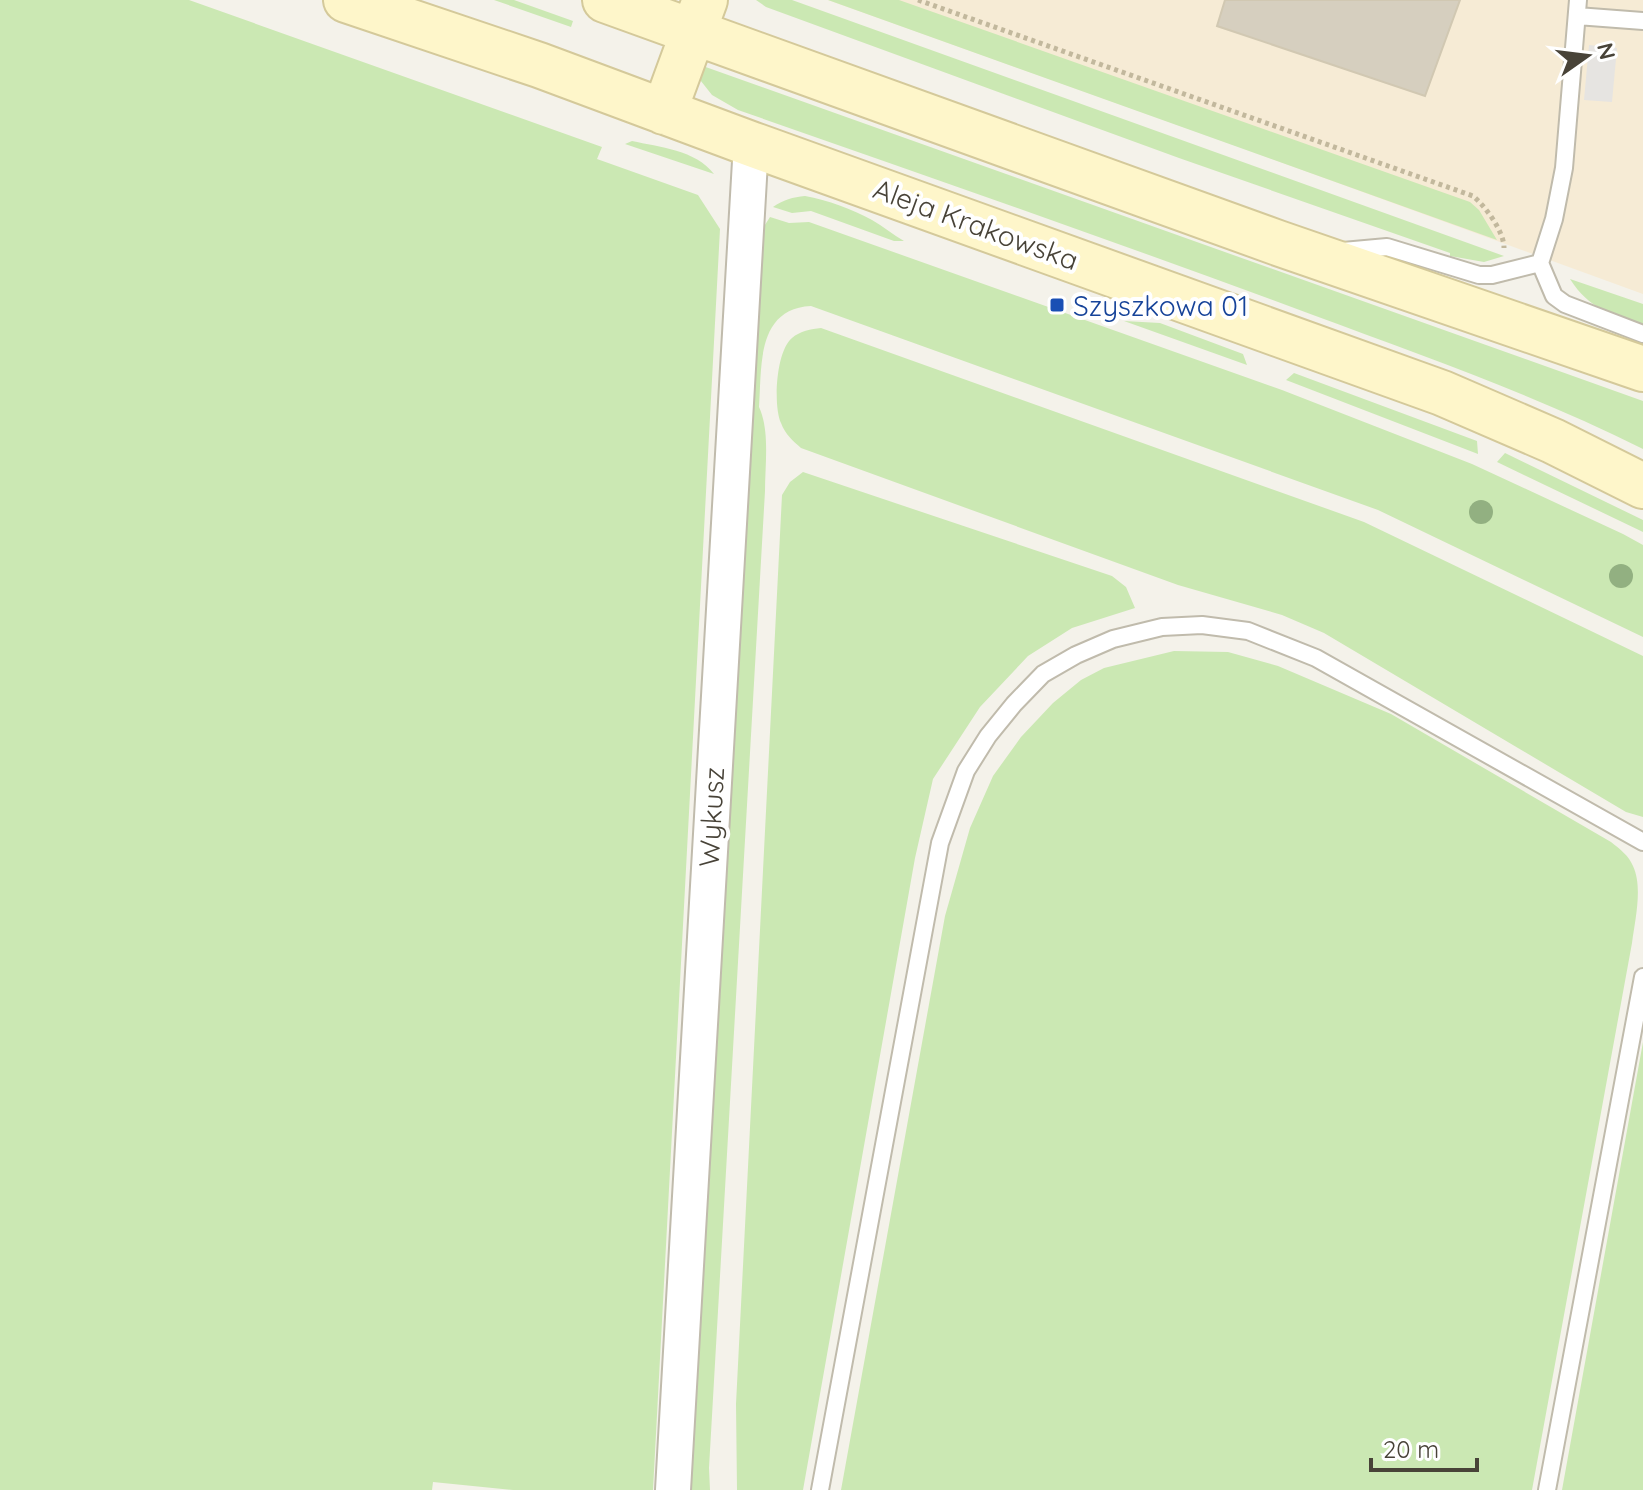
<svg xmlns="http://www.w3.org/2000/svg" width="1643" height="1490" font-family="Quicksand,sans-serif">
  <rect width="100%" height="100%" fill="#f4f2ea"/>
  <!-- commercial -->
  <path fill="#f6ebd5" d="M 828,0 L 1643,0 L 1643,294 L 1242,148 Z"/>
  <!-- green -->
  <path fill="#cbe8b3" d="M 0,0 L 189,0 L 602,147 L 597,159 L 698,195 L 720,229 L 653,1490 L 513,1490 L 433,1482 L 432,1490 L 0,1490 Z
    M 494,0 L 514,0 L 573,21 L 571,27 Z
    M 756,0 L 792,0 L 1504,256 L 1484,262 L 1450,256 L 1450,253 L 1179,158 L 766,7 Z
    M 828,0 L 899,0 L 1470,202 L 1479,210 L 1497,240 Z
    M 700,65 L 1643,401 L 1643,449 C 1537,396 1424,356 1313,315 C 1122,244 930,177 738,110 L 712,95 L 693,71 Z
    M 632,141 C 659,147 696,150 714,174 L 625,144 Z
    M 805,196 C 828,200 852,209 872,220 C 883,226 893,235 904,241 L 894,241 L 811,211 L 792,213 L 773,207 C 783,200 793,197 805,196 Z
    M 770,217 L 789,223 L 809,222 L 1282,390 L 1472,464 L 1623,534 L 1643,545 L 1643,637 L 1378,510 L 811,306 C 756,309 762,367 759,407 C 770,431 765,465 765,491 L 709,1468 L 710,1490 L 689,1490 L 760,243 L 763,228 Z
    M 1570,279 L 1643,304 L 1643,324 C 1610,313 1590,310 1570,279 Z
    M 1124,321 L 1160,323 L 1243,354 L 1247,365 Z
    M 821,328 L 1364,522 L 1643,656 L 1643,817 L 1626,812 L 1324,633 L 1282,615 L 1178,585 L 801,448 C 793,441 785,434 781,423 C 773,406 776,351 792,338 C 800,331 811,329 821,328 Z
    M 1294,373 L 1477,441 L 1478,454 L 1286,380 Z
    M 1505,453 L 1643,520 L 1643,532 L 1497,462 Z
    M 803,472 L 1112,576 L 1126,587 L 1135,608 L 1072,628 L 1028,656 L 980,707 L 933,779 L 915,858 L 803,1490 L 737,1490 L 736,1404 L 782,495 L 790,482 Z
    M 1174,651 L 1228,652 L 1278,666 L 1391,714 L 1611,842 C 1620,849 1629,856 1633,866 C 1643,887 1635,920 1632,943 L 1532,1490 L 841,1490 L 945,916 L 970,828 L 993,776 L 1021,737 L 1053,703 L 1081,680 L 1104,668 Z
    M 1643,1042 L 1643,1490 L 1562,1490 Z"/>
  <!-- parking -->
  <path fill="#e6e4e1" d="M 1589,45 L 1617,48 L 1612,102 L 1584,100 Z"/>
  <!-- building -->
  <path fill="#d6cfbf" stroke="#d1c8b2" stroke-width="2" d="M 1225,0 L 1460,0 L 1425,96 L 1217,26 Z"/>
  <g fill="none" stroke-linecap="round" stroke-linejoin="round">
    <!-- lane casing -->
    <g stroke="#c0bbac" stroke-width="20">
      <path id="lane" d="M 1578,0 L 1564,168 L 1554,219 L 1540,263 L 1554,296 L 1565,304 L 1643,334
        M 1577,16 L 1643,21
        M 1343,251 L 1387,247 L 1479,275 L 1492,275 L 1540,263
        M 820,1490 L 940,843 L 966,771 L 988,736 L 1014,704 L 1043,674 L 1076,655 L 1113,639 L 1162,627 L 1202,625 L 1248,631 L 1316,658 L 1643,842
        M 1547,1490 L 1643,977"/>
    </g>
    <!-- street casing -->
    <g stroke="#c0bbac" stroke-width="38">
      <path id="street" d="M 673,1490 L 751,144"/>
    </g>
    <!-- secondary casing -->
    <g stroke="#d4c99a" stroke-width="48">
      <path id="secondary" d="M 346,0 L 539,65 L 751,144 L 1442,393 L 1553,441 L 1643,486
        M 605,0 L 1278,243 L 1643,369
        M 664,112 L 705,0"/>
    </g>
    <!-- path -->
    <path stroke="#c2b89d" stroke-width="5" stroke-dasharray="4 4" stroke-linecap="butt" d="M 918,0 L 1473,196 C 1485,206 1504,231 1504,248"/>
    <!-- lane -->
    <use href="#lane" stroke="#fff" stroke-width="16"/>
    <!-- street -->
    <use href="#street" stroke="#fff" stroke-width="34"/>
    <!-- secondary -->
    <use href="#secondary" stroke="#fef6ca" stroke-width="44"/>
  </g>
  <!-- trees -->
  <g fill="#92b081">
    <circle cx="1481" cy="512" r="12"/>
    <circle cx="1621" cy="576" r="12"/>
  </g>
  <!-- markers -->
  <rect fill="#1a4fb4" stroke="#fff" stroke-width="3" x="1049" y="297" width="16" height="16" rx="4"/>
  <g text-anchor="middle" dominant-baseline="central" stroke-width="8" stroke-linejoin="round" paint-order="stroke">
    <!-- street labels -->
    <g font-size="28" fill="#484338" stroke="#fff">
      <text transform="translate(976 224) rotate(20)">Aleja Krakowska</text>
      <text transform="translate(711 817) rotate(-87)">Wykusz</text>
    </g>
    <!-- transit labels -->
    <g font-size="28" fill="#164399" stroke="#fff" text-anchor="start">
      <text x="1073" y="305">Szyszkowa 01</text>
    </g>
  </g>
  <!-- north arrow -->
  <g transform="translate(1587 56) rotate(76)" stroke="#ffffff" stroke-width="6" paint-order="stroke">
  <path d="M0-6L14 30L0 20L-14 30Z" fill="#484338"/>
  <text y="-12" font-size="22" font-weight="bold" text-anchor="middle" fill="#484338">N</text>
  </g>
  <!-- scale -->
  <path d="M1371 1458v12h106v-12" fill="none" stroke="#484338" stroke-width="4"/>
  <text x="1383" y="1458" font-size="24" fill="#484338" stroke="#ffffff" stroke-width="6" paint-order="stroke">20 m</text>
</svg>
